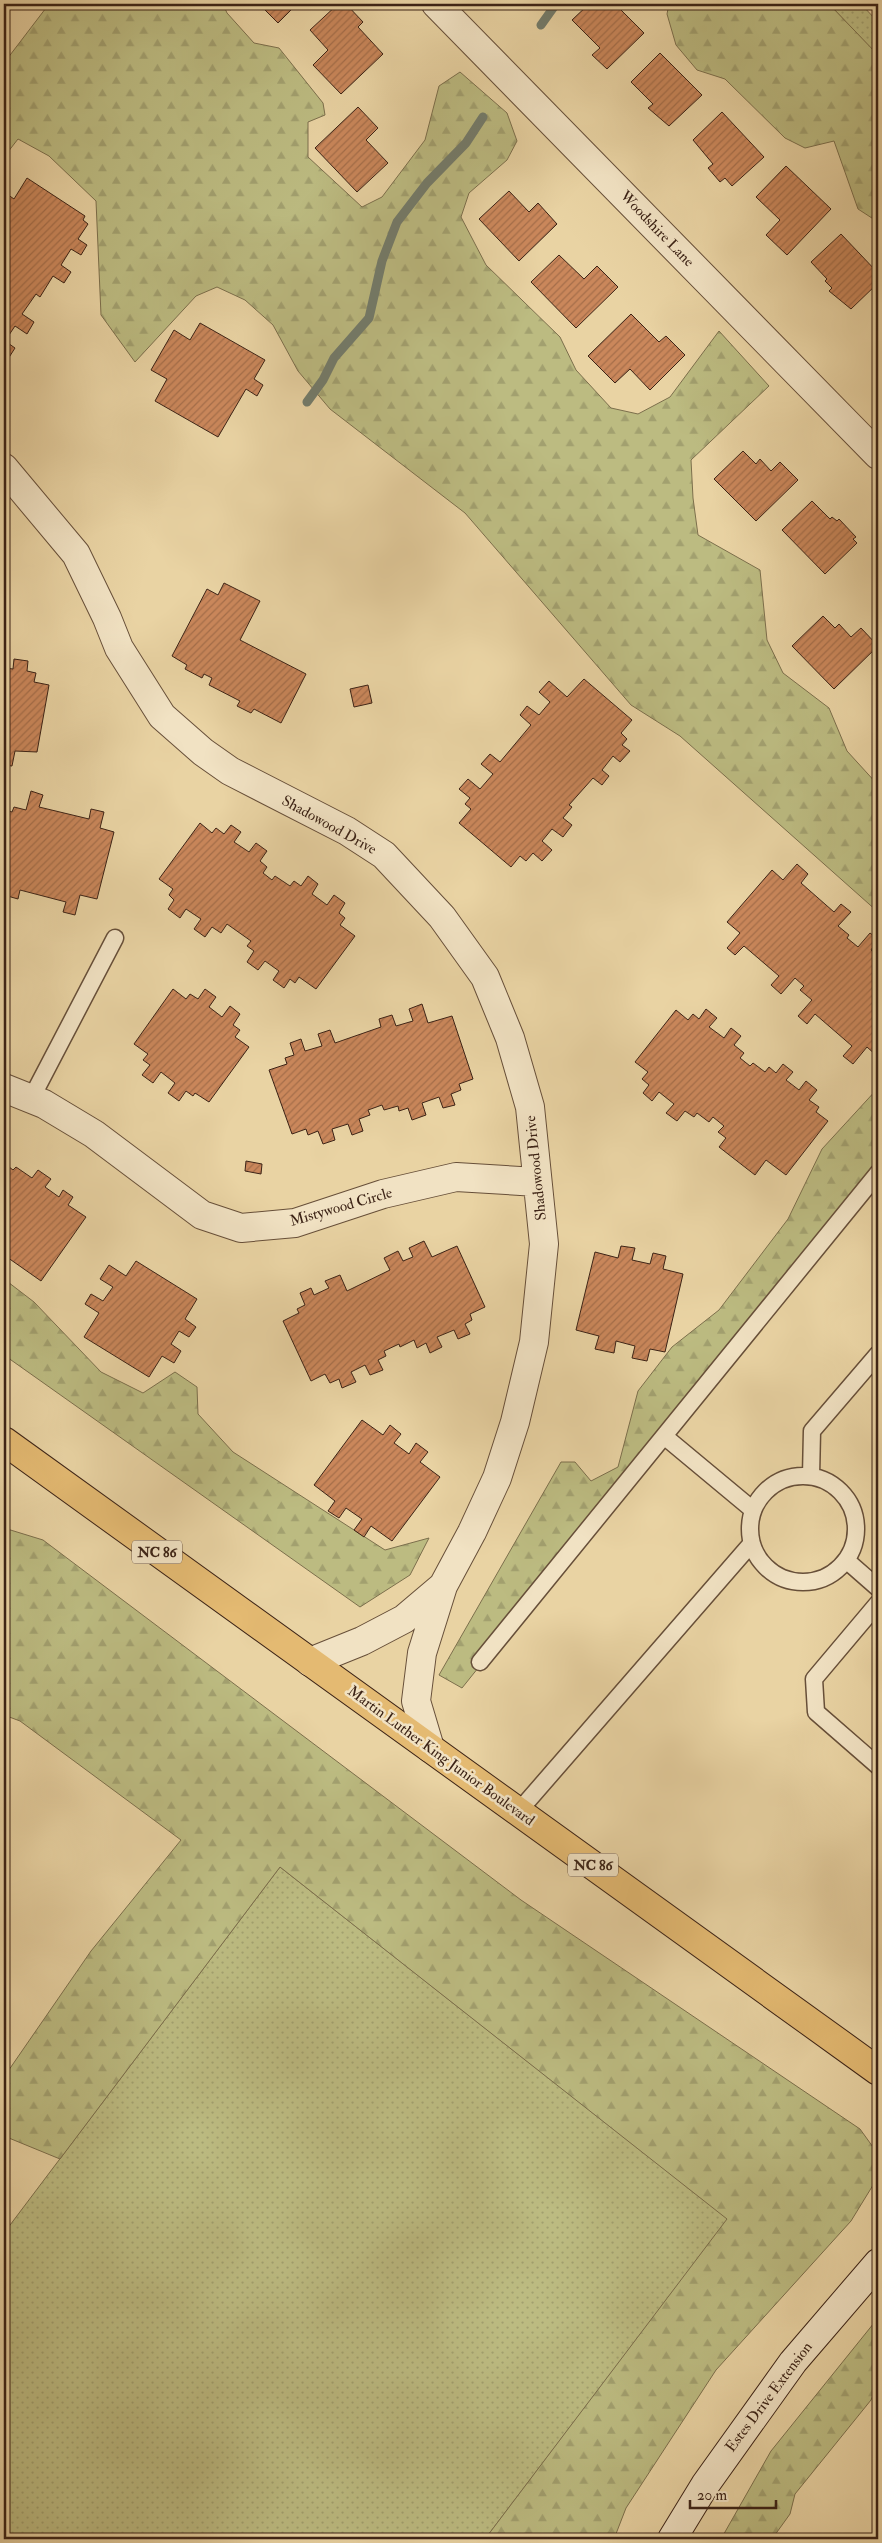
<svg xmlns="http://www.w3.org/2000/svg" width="882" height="2543" font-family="'IM FELL Double Pica',serif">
  <defs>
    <pattern id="grass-dots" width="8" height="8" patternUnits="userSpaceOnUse" patternTransform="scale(1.25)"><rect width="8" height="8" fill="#bcbb81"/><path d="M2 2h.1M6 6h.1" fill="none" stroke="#a2a06f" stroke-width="1.8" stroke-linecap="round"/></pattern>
    <pattern id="forest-firs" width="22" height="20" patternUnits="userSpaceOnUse" patternTransform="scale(1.25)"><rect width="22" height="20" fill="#bcbb81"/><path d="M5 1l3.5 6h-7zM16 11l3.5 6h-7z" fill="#a2a06f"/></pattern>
    <pattern id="building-hatch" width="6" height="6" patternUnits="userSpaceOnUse" patternTransform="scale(1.25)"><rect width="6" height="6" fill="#ca875b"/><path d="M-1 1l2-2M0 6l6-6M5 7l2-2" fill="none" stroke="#a56e4a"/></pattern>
  </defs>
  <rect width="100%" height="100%" fill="#e9d3a3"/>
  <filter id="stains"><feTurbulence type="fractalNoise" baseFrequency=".004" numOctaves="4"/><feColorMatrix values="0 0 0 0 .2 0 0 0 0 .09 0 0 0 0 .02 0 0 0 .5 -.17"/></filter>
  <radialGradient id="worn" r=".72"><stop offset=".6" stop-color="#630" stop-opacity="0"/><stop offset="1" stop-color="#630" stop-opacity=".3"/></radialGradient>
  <!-- grass -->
  <path fill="url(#grass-dots)" stroke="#7c6f4c" d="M 829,4 L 861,4 L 878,22 L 878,56 Z
    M 280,1867 L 728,2219 L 485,2539 L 4,2539 L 4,2233 Z"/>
  <!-- forest -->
  <path fill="url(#forest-firs)" stroke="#7c6f4c" d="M 49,4 L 223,4 L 227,13 L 254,43 L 279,48 L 323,103 L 325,115 L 308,122 L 308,157 L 362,207 L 382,197 L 425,140 L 439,86 L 460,72 L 507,113 L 517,141 L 507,160 L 469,193 L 461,217 L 486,265 L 560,337 L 576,370 L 611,408 L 638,414 L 670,397 L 719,331 L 769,386 L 691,460 L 693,498 L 698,535 L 760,570 L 767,640 L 783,673 L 829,708 L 847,751 L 878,785 L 878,912 L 680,736 L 631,705 L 465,513 L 330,409 L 298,371 L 273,325 L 245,300 L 217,287 L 196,296 L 135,362 L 101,315 L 96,201 L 49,156 L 18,139 L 4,157 L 4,63 Z
    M 669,4 L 829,4 L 878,55 L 878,222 L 858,209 L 834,141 L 805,148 L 785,138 L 725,79 L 697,70 L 676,45 L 667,14 Z
    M 878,1088 L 878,1170 L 462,1688 L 439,1675 L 561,1462 L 575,1462 L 591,1481 L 618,1467 L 638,1391 L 672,1347 L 719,1310 L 788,1219 L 822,1149 Z
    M 4,1279 L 34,1302 L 101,1372 L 143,1393 L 175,1372 L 197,1387 L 198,1414 L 233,1452 L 385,1550 L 429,1538 L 410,1575 L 360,1607 L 4,1355 Z
    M 4,1528 L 43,1540 L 521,1900 L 860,2129 L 878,2154 L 878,2177 L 851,2221 L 716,2370 L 626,2508 L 614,2539 L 485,2539 L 727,2219 L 280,1867 L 60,2159 L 4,2136 L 4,2077 L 91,1951 L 181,1840 L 20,1721 L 4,1715 Z
    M 878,2318 L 878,2384 L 871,2400 L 795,2494 L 790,2514 L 772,2539 L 721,2539 L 771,2451 Z"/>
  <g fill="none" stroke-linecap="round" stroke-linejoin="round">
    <!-- stream -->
    <path stroke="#737c6c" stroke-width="9" d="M 541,25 L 556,4
      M 307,402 L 323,380 L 334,358 L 369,318 L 382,261 L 397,222 L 427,183 L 466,143 L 483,117"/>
  </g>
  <!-- building -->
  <path fill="url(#building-hatch)" stroke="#3c2316" d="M 259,4 L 297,4 L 278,23 Z
    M 338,4 L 346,4 L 363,22 L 358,27 L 383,54 L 341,94 L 313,65 L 328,50 L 310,30 Z
    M 589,4 L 615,4 L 644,33 L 607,69 L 592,55 L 600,48 L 572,20 Z
    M 660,53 L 702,95 L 669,126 L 648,108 L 653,104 L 631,82 Z
    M 358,107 L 378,128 L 366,140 L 388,163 L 357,192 L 315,148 Z
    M 722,112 L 764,157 L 732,186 L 725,178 L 720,182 L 708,168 L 713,164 L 693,140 Z
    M 786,166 L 831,209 L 787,255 L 766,235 L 780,220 L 756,197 Z
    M 27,178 L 85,216 L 83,220 L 88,224 L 78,239 L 87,245 L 81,255 L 71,249 L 61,265 L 71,272 L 64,283 L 53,276 L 40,297 L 36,294 L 22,314 L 34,322 L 27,334 L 15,326 L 5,341 L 15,348 L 8,359 L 4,356 L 4,214 L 8,208 L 4,206 L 4,192 L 14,199 Z
    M 509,191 L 529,212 L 538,203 L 557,224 L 519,261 L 479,219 Z
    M 841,234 L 878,273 L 878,283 L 851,309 L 829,291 L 832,288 L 825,281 L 827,279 L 811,262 Z
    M 559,255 L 584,279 L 597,266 L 618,287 L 576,328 L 531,282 Z
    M 631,314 L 659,342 L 666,336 L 685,355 L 650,390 L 630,369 L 615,383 L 588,356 Z
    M 200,323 L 265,360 L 254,379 L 263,385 L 257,396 L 246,389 L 218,437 L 155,401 L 167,379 L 151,370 L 174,330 L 190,340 Z
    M 743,451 L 756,464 L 760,459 L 771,471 L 780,462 L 798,480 L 756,521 L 714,479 Z
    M 812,501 L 830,519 L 832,517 L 837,521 L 839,519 L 856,537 L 853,539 L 857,543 L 825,574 L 782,530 Z
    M 224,583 L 260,601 L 240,640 L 306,674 L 281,723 L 254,709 L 251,713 L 237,706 L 240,701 L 209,685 L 212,678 L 204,674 L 202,678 L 185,669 L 187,665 L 172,656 L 207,589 L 218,595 Z
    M 823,616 L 835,628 L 839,624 L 851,637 L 861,628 L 878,646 L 834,689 L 792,646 Z
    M 14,659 L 28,661 L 27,671 L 36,673 L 34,682 L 49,685 L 37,752 L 15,751 L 12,766 L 4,765 L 4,668 L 13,669 Z
    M 584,679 L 632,720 L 621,733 L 627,739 L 622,745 L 630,751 L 620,762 L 613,756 L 602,770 L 609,776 L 602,785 L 593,778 L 569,805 L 572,807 L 563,818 L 572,825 L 563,837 L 552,829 L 542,841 L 552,850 L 542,861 L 533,853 L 526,861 L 520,856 L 511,867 L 459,823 L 471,809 L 465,804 L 470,798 L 459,789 L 468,779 L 480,789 L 493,774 L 481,764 L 490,754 L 500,762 L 531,725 L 520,715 L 527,706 L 539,715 L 550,702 L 539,692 L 549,681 L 567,697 Z
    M 368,685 L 372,703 L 354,707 L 350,689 Z
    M 31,791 L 43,795 L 39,807 L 89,819 L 91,809 L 104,812 L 100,828 L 114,832 L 97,899 L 80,895 L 75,915 L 63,912 L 66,902 L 20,890 L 18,899 L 4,895 L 9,878 L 4,877 L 4,810 L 12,812 L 14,807 L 26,810 Z
    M 200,823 L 212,833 L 216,828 L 224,834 L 231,825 L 241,832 L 234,842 L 249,852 L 256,843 L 267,851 L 260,861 L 267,867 L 263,873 L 272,880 L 275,876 L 290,886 L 294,881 L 301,886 L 308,876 L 318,884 L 312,894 L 327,905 L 334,895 L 345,903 L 339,913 L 345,918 L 340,925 L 355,936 L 316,989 L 299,977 L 295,983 L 290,979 L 284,988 L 273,980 L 279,971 L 265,961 L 258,970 L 247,962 L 254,951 L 247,946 L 251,941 L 227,924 L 221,933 L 212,927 L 205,937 L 194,929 L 201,919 L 186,909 L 180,918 L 168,909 L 174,900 L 169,895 L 173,889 L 159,879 Z
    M 797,864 L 808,874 L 801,883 L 834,912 L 841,904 L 851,912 L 838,926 L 849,935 L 847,938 L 858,947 L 870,933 L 878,939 L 871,950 L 878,956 L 877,1056 L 867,1047 L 853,1064 L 843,1056 L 852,1046 L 815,1014 L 807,1024 L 798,1016 L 812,1000 L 800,990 L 804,986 L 795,978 L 781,994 L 771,985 L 779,976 L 744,946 L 735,955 L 727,948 L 740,933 L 727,922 L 772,870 L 783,880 Z
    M 173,989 L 186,999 L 190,994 L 198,999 L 205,989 L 216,997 L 209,1007 L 222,1017 L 230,1006 L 240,1014 L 233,1025 L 240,1030 L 235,1037 L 249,1047 L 209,1102 L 195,1093 L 193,1096 L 186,1091 L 179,1101 L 168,1093 L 175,1083 L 161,1072 L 153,1083 L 142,1075 L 150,1065 L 143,1060 L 148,1054 L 134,1044 Z
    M 422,1004 L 428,1023 L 452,1016 L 473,1079 L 459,1084 L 461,1090 L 451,1094 L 455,1105 L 443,1108 L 439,1097 L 422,1103 L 426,1115 L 412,1120 L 408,1108 L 399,1111 L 398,1106 L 384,1110 L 382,1105 L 368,1110 L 370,1115 L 359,1119 L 363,1131 L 352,1135 L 348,1124 L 332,1129 L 335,1140 L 323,1144 L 318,1131 L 308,1135 L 306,1129 L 292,1134 L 269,1070 L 287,1064 L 285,1058 L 294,1055 L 290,1043 L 301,1039 L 305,1051 L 322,1046 L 318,1034 L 330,1030 L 335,1043 L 381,1027 L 379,1019 L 392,1015 L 396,1026 L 413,1021 L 409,1009 Z
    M 706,1009 L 717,1018 L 709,1027 L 724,1038 L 731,1028 L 741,1036 L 734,1045 L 744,1053 L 740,1058 L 750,1066 L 753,1063 L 765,1072 L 769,1067 L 776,1073 L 783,1064 L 793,1072 L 786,1080 L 799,1090 L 806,1081 L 817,1090 L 809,1100 L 819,1107 L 816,1112 L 828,1121 L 786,1175 L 766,1160 L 755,1175 L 719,1147 L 726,1138 L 718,1132 L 724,1126 L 713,1117 L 709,1122 L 697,1113 L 694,1117 L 685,1111 L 677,1121 L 666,1113 L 674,1104 L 659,1092 L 652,1101 L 643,1093 L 649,1085 L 642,1079 L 648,1072 L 635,1062 L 676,1010 L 688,1020 L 693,1014 L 699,1019 Z
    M 246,1161 L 262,1164 L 261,1174 L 245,1171 Z
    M 4,1163 L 13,1170 L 16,1167 L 32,1178 L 38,1170 L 51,1179 L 45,1187 L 59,1197 L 63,1190 L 73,1197 L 68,1205 L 86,1217 L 41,1281 L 4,1255 Z
    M 424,1241 L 432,1257 L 457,1246 L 485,1307 L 470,1314 L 472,1320 L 465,1324 L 470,1334 L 458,1339 L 454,1330 L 437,1337 L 442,1347 L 430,1353 L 426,1343 L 417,1348 L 414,1340 L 400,1347 L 399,1344 L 384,1351 L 386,1356 L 378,1360 L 383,1370 L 370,1375 L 365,1365 L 351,1372 L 356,1382 L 342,1388 L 339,1379 L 330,1383 L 325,1374 L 311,1381 L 283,1321 L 299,1313 L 297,1309 L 305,1305 L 300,1293 L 311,1288 L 314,1295 L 329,1288 L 325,1281 L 340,1275 L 347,1291 L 390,1270 L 384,1258 L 398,1251 L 403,1261 L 413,1257 L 409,1248 Z
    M 621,1246 L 635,1248 L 632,1260 L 650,1264 L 653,1253 L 666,1256 L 663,1269 L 683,1274 L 665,1352 L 650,1349 L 647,1361 L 632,1358 L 635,1346 L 616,1341 L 614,1353 L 595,1349 L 599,1336 L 576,1330 L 595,1252 L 618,1258 Z
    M 136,1261 L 197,1299 L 185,1319 L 196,1327 L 189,1337 L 179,1331 L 171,1344 L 181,1351 L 174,1363 L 162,1356 L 149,1377 L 84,1337 L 99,1313 L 85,1304 L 91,1294 L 103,1301 L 113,1287 L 100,1279 L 109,1265 L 126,1276 Z
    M 362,1420 L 383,1435 L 390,1425 L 401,1434 L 394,1443 L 409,1454 L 416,1443 L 428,1452 L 420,1462 L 440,1477 L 392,1541 L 371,1526 L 364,1537 L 354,1530 L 362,1519 L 346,1508 L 339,1518 L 328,1511 L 335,1501 L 314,1485 Z"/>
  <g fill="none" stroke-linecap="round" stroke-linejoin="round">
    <!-- service casing -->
    <g stroke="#674f39" stroke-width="19">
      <path id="service" d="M 31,1099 L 115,938
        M 811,1476 L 812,1431 L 878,1354
        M750 1529a53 53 0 1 1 106 0a53 53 0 1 1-106 0Z
        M 753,1510 L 664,1436 L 878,1173
        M 846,1560 L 878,1588
        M 878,1603 L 814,1679 L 816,1712 L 878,1766
        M 480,1662 L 664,1436
        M 518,1812 L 751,1544"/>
    </g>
    <!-- minor casing -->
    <g stroke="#674f39" stroke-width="30">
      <path id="minor" d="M 436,4 L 878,455
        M 4,468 L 76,554 L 107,618 L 119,648 L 162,716 L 203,752 L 230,771 L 347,831 L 384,855 L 442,917 L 485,977 L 510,1038 L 530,1107 L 544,1244 L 534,1342 L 515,1422 L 497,1478 L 472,1532 L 443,1586 L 422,1653 L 416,1701 L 430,1748
        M 4,1088 L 44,1104 L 94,1134 L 202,1215 L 241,1228 L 295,1223 L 383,1194 L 456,1177 L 537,1182
        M 310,1662 L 362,1641 L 404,1619 L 443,1586"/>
    </g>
    <!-- secondary casing -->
    <g stroke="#3c2316" stroke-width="30">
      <path id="secondary" d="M 672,2539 L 705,2485 L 793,2362 L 878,2263"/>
    </g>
    <!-- primary casing -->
    <g stroke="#3c2316" stroke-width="30">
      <path id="primary" d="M 4,1441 L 878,2071"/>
    </g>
    <!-- service -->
    <use href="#service" stroke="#f1e2c3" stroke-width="16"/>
    <!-- minor -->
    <use href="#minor" stroke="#f1e2c3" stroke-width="28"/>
    <!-- secondary -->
    <use href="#secondary" stroke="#f1e2c3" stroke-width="28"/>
    <!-- primary -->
    <use href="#primary" stroke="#e4ba72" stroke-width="28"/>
  </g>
  <g text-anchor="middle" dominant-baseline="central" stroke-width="5" stroke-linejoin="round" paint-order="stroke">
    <!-- shield labels -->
    <g fill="#f1e2c3" stroke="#725c4a" stroke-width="1">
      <rect x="132" y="1540.5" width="50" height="23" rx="4"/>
      <rect x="568" y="1853.5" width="50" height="23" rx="4"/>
    </g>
    <g font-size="14" font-weight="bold" fill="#3c2316">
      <text x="157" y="1552">NC 86</text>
      <text x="593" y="1865">NC 86</text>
    </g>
    <!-- street labels -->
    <g font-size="15" fill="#3c2316" stroke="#f1e2c3">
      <text transform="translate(657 229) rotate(46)">Woodshire Lane</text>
      <text transform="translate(329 825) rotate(29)">Shadowood Drive</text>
      <text transform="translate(536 1168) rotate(-96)">Shadowood Drive</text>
      <text transform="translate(341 1207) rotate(-16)">Mistywood Circle</text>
      <text transform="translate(441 1756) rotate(36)">Martin Luther King Junior Boulevard</text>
      <text transform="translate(769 2397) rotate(-53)">Estes Drive Extension</text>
    </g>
  </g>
  <!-- margin -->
  <rect width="882" height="2543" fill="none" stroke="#e9d3a3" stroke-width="20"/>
  <rect x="5" y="5" width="872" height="2533" fill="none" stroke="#3c2316" stroke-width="2.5"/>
  <rect x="10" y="10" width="862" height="2523" fill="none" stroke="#3c2316"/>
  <!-- scale -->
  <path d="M690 2500v8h86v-8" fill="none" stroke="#3c2316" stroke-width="2.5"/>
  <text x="697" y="2500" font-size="15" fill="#3c2316" stroke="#f1e2c3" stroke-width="4" paint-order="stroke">20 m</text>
  <rect width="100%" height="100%" filter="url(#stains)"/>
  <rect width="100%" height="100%" fill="url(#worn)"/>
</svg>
